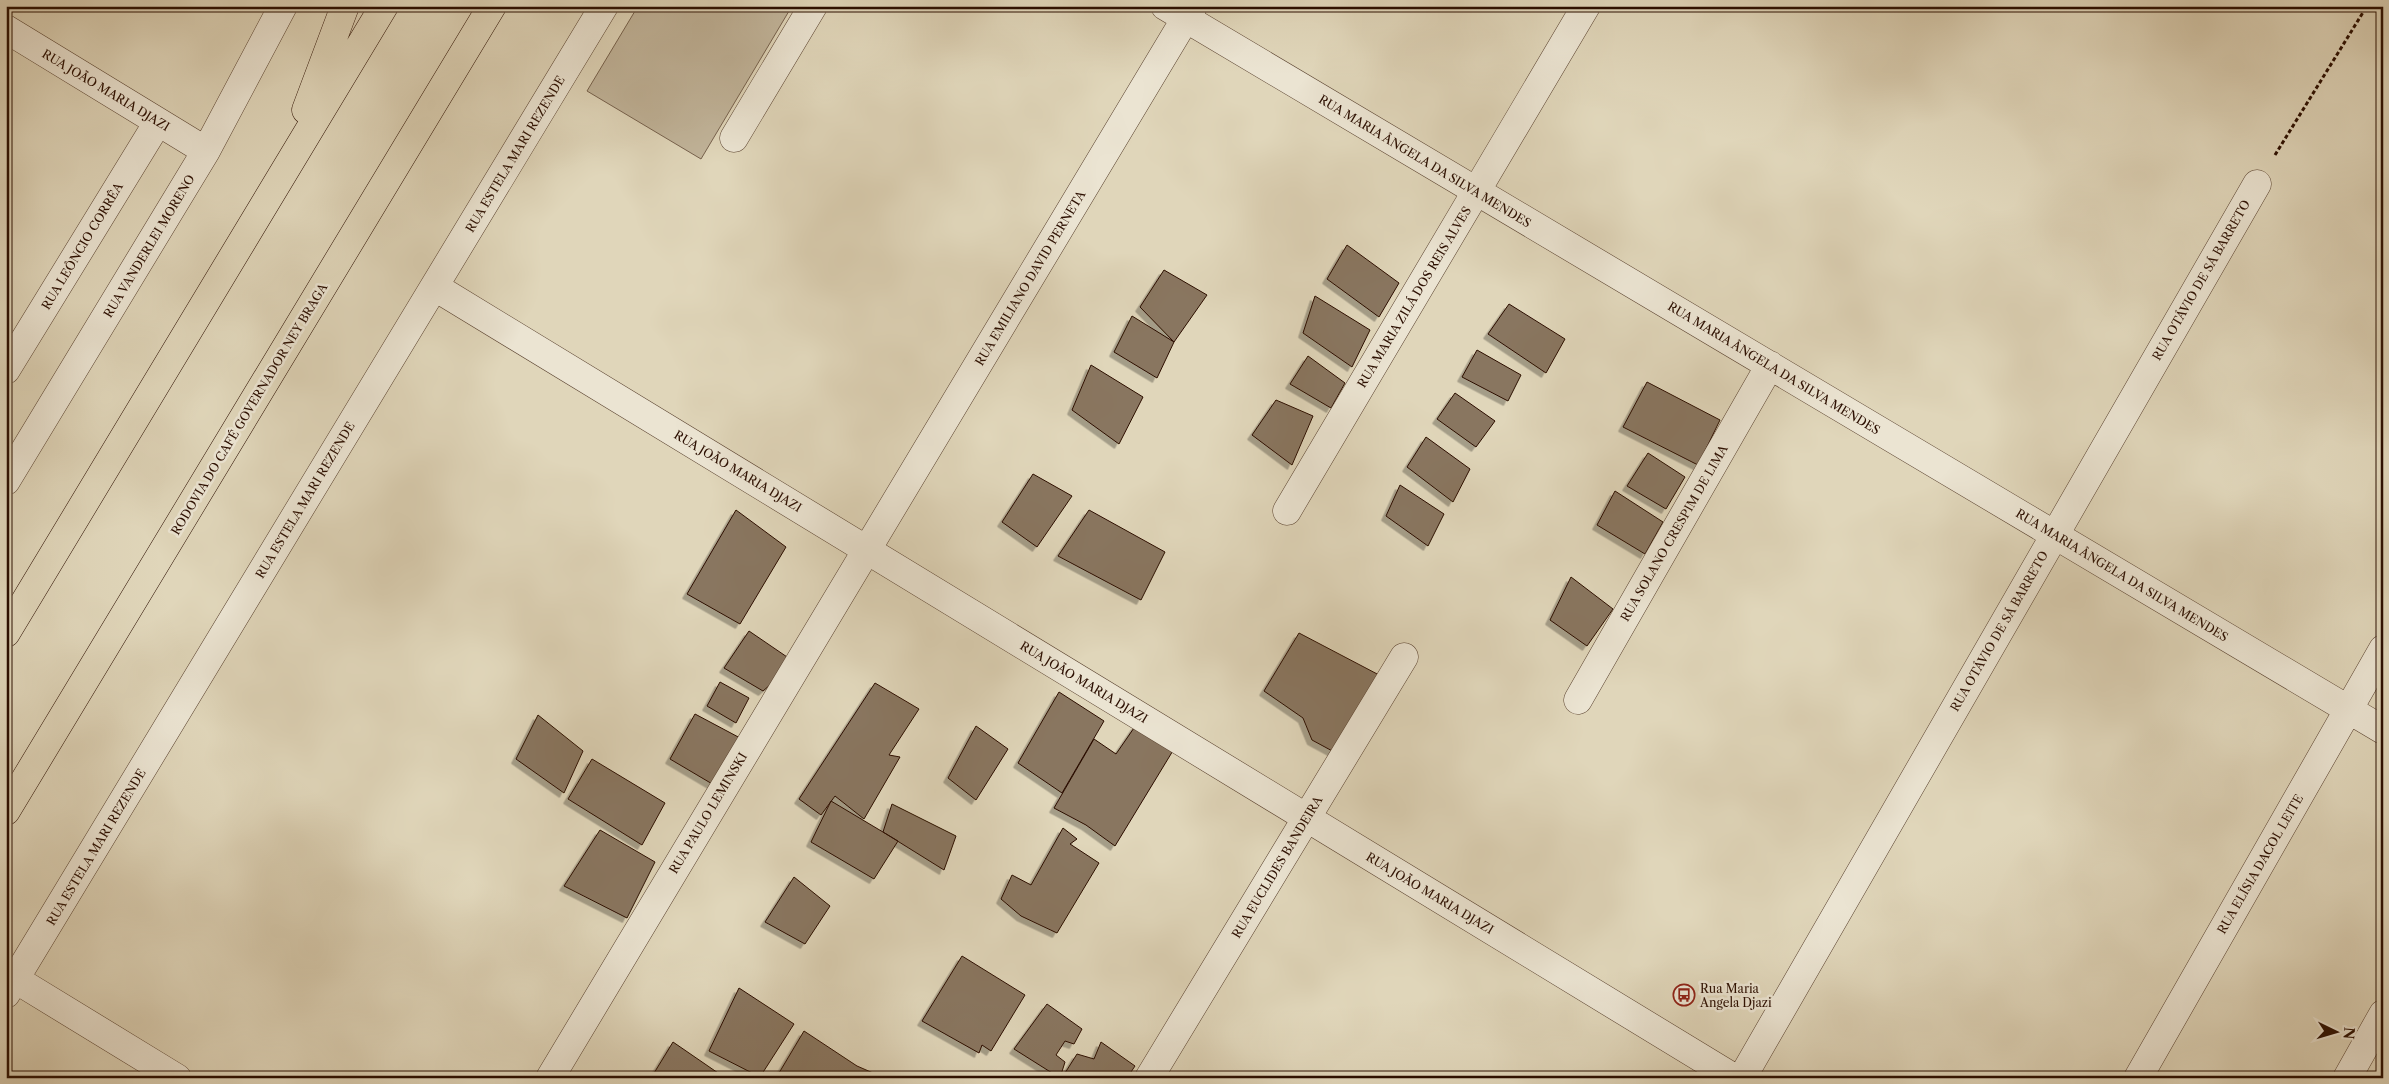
<svg xmlns="http://www.w3.org/2000/svg" width="2389" height="1084" font-family="'Libre Caslon Text',serif">
  <defs>
    <filter id="shadow"><feDropShadow dx="-4.5" dy="4.5" stdDeviation="0" flood-color="#0004"/></filter>
  </defs>
  <rect width="100%" height="100%" fill="#e0d6ba"/>
  <filter id="stains"><feTurbulence type="fractalNoise" baseFrequency=".004" numOctaves="4"/><feColorMatrix values="0 0 0 0 .2 0 0 0 0 .09 0 0 0 0 .02 0 0 0 .5 -.17"/></filter>
  <radialGradient id="worn" r=".72"><stop offset=".6" stop-color="#630" stop-opacity="0"/><stop offset="1" stop-color="#630" stop-opacity=".3"/></radialGradient>
  <!-- green -->
  <path fill="#c1b49a" stroke="#76614d" d="M 638,6 L 792,6 L 701,159 L 587,91 Z"/>
  <!-- building -->
  <path fill="#897661" stroke="#2b0e00" filter="url(#shadow)" d="M 1347,245 L 1399,283 L 1379,317 L 1327,279 Z
    M 1164,270 L 1207,295 L 1174,342 L 1140,307 Z
    M 1315,296 L 1370,330 L 1352,367 L 1303,333 Z
    M 1509,304 L 1565,339 L 1546,373 L 1488,334 Z
    M 1132,316 L 1174,342 L 1157,378 L 1114,352 Z
    M 1477,350 L 1521,375 L 1508,401 L 1462,377 Z
    M 1308,356 L 1345,383 L 1331,408 L 1290,384 Z
    M 1091,365 L 1143,397 L 1119,444 L 1072,410 Z
    M 1647,382 L 1720,420 L 1698,465 L 1623,427 Z
    M 1455,393 L 1495,421 L 1476,447 L 1437,419 Z
    M 1276,400 L 1313,416 L 1292,465 L 1252,435 Z
    M 1426,437 L 1470,469 L 1453,502 L 1407,467 Z
    M 1648,453 L 1685,477 L 1666,509 L 1627,486 Z
    M 1033,474 L 1072,496 L 1037,547 L 1002,522 Z
    M 1400,485 L 1444,514 L 1428,546 L 1386,516 Z
    M 1615,491 L 1663,522 L 1645,554 L 1597,525 Z
    M 736,510 L 786,547 L 740,624 L 687,594 Z
    M 1089,510 L 1165,552 L 1141,600 L 1058,556 Z
    M 1571,577 L 1613,609 L 1587,646 L 1550,620 Z
    M 749,631 L 790,659 L 778,678 L 763,691 L 724,668 Z
    M 1299,633 L 1381,676 L 1336,753 L 1312,740 L 1303,718 L 1264,691 Z
    M 720,682 L 749,698 L 736,723 L 707,706 Z
    M 875,683 L 919,709 L 889,755 L 900,757 L 864,819 L 835,796 L 821,815 L 799,799 Z
    M 1059,692 L 1104,721 L 1062,793 L 1018,763 Z
    M 695,714 L 742,739 L 714,785 L 670,759 Z
    M 538,715 L 583,751 L 564,793 L 516,759 Z
    M 1136,725 L 1174,749 L 1115,846 L 1086,825 L 1054,808 L 1094,739 L 1116,754 Z
    M 976,726 L 1008,749 L 976,800 L 948,778 Z
    M 592,759 L 665,803 L 642,845 L 568,799 Z
    M 831,801 L 898,841 L 874,879 L 811,842 Z
    M 892,804 L 956,836 L 944,870 L 883,832 Z
    M 1063,828 L 1077,839 L 1070,844 L 1099,863 L 1057,933 L 1021,916 L 1001,899 L 1012,875 L 1031,885 Z
    M 600,830 L 655,862 L 627,918 L 564,886 Z
    M 794,877 L 830,906 L 805,944 L 765,922 Z
    M 962,956 L 1025,995 L 991,1051 L 982,1045 L 979,1053 L 922,1021 Z
    M 739,988 L 794,1024 L 760,1077 L 709,1051 Z
    M 1047,1004 L 1082,1029 L 1074,1044 L 1065,1041 L 1056,1055 L 1065,1062 L 1060,1078 L 1014,1049 Z
    M 804,1031 L 857,1066 L 880,1076 L 879,1078 L 776,1078 Z
    M 673,1042 L 721,1075 L 719,1078 L 651,1078 Z
    M 1101,1042 L 1135,1066 L 1127,1078 L 1069,1078 L 1065,1073 L 1077,1054 L 1094,1059 Z"/>
  <g fill="none" stroke-linecap="round" stroke-linejoin="round">
    <!-- minor casing -->
    <g stroke="#58402e" stroke-width="29">
      <path id="minor" d="M 1165,6 L 2383,730
        M 6,29 L 206,151
        M 734,138 L 813,6
        M 435,287 L 1734,1078
        M 6,370 L 158,122
        M 6,481 L 206,151 L 283,6
        M 1287,511 L 1586,6
        M 1578,700 L 1770,365
        M 15,979 L 177,1078
        M 6,994 L 604,6
        M 550,1078 L 1193,6
        M 1149,1078 L 1404,657
        M 1742,1078 L 2257,184
        M 2138,1078 L 2383,649
        M 2347,1078 L 2383,1014"/>
    </g>
    <!-- highway casing -->
    <g stroke="#2b0e00" stroke-width="29">
      <path id="highway" d="M 306,110 L 345,6
        M 6,633 L 384,6
        M 6,811 L 492,6"/>
    </g>
    <!-- path -->
    <path stroke="#2b0e00" stroke-width="3" stroke-dasharray="4 2.5" stroke-linecap="butt" d="M 2275,155 L 2367,6"/>
    <!-- minor -->
    <use href="#minor" stroke="#ebe4d2" stroke-width="28"/>
    <!-- highway -->
    <use href="#highway" stroke="#e0d6ba" stroke-width="28"/>
  </g>
  <!-- icons -->
  <defs>
    <g id="bus-ring" transform="scale(1.125)"><circle r="9.5" fill="#ebe4d2" stroke="#8f2418" stroke-width="1.5"/><path d="M-5-6H5V4H4V6H2V4H-2V6H-4V4H-5ZM-3.5-4V0h7V-4ZM-3.5 1.2v1.5H-2V1.2ZM2 1.2v1.5H3.5V1.2Z" fill="#8f2418"/></g>
  </defs>
  <g fill-rule="evenodd">
    <use href="#bus-ring" x="1684" y="995"/>
  </g>
  <g text-anchor="middle" dominant-baseline="central" stroke-width="5" stroke-linejoin="round" paint-order="stroke">
    <!-- street labels -->
    <g font-size="12" fill="#2b0e00" stroke="#ebe4d2">
      <text transform="translate(106 90) rotate(31)">RUA JOÃO MARIA DJAZI</text>
      <text transform="translate(515 154) rotate(-59)">RUA ESTELA MARI REZENDE</text>
      <text transform="translate(1425 161) rotate(31)">RUA MARIA ÂNGELA DA SILVA MENDES</text>
      <text transform="translate(82 246) rotate(-59)">RUA LEÔNCIO CORRÊA</text>
      <text transform="translate(149 246) rotate(-59)">RUA VANDERLEI MORENO</text>
      <text transform="translate(1030 278) rotate(-59)">RUA EMILIANO DAVID PERNETA</text>
      <text transform="translate(2201 280) rotate(-60)">RUA OTÁVIO DE SÁ BARRETO</text>
      <text transform="translate(1414 297) rotate(-59)">RUA MARIA ZILÁ DOS REIS ALVES</text>
      <text transform="translate(1774 368) rotate(31)">RUA MARIA ÂNGELA DA SILVA MENDES</text>
      <text transform="translate(249 409) rotate(-59)">RODOVIA DO CAFÉ GOVERNADOR NEY BRAGA</text>
      <text transform="translate(738 471) rotate(31)">RUA JOÃO MARIA DJAZI</text>
      <text transform="translate(305 500) rotate(-59)">RUA ESTELA MARI REZENDE</text>
      <text transform="translate(1674 533) rotate(-60)">RUA SOLANO CRESPIM DE LIMA</text>
      <text transform="translate(2122 575) rotate(31)">RUA MARIA ÂNGELA DA SILVA MENDES</text>
      <text transform="translate(1999 631) rotate(-60)">RUA OTÁVIO DE SÁ BARRETO</text>
      <text transform="translate(1084 682) rotate(31)">RUA JOÃO MARIA DJAZI</text>
      <text transform="translate(708 813) rotate(-59)">RUA PAULO LEMINSKI</text>
      <text transform="translate(96 847) rotate(-59)">RUA ESTELA MARI REZENDE</text>
      <text transform="translate(2260 864) rotate(-60)">RUA ELÍSIA DACOL LEITE</text>
      <text transform="translate(1277 867) rotate(-59)">RUA EUCLIDES BANDEIRA</text>
      <text transform="translate(1430 893) rotate(31)">RUA JOÃO MARIA DJAZI</text>
    </g>
    <!-- poi labels -->
    <g font-size="12" fill="#2b0e00" stroke="#ebe4d2" text-anchor="start">
      <text x="1700" y="988">Rua Maria<tspan x="1700" dy="14">Angela Djazi</tspan></text>
    </g>
  </g>
  <!-- margin -->
  <rect width="2389" height="1084" fill="none" stroke="#e0d6ba" stroke-width="25"/>
  <rect x="8" y="8" width="2374" height="1069" fill="none" stroke="#2b0e00" stroke-width="2.5"/>
  <rect x="12" y="12" width="2364" height="1059" fill="none" stroke="#2b0e00"/>
  <!-- north arrow -->
  <g transform="translate(2336 1032) rotate(95)" stroke="#ebe4d2" stroke-width="4" paint-order="stroke">
  <path d="M0-4L9 19L0 12L-9 19Z" fill="#2b0e00"/>
  <text y="-8" font-size="14" font-weight="bold" text-anchor="middle" fill="#2b0e00">N</text>
  </g>
  <rect width="100%" height="100%" filter="url(#stains)"/>
  <rect width="100%" height="100%" fill="url(#worn)"/>
</svg>
